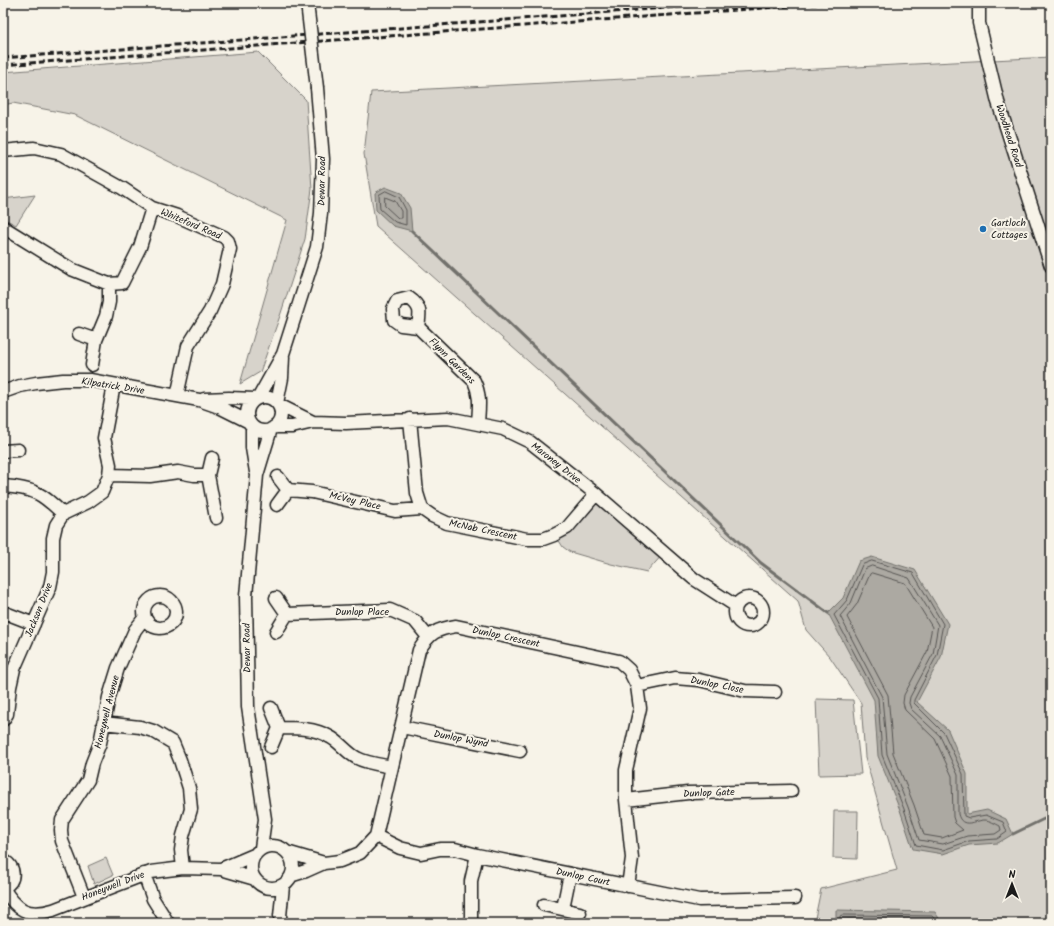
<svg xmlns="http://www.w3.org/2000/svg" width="1054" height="926" font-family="Kalam,sans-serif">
  <rect width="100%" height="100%" fill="#f7f3e8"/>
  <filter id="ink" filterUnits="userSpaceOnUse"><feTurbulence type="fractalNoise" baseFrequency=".025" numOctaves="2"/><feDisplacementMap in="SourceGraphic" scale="8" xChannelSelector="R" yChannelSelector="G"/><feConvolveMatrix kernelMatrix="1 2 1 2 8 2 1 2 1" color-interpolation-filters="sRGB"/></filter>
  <g filter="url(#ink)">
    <!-- green -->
    <path fill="#d7d3cb" stroke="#7a7874" d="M 258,52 L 306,100 L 312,189 L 305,239 L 281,313 L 260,372 L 240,384 L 287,220 L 75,115 L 13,103 L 3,105 L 3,72 Z
      M 1051,57 L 1051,923 L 814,923 L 821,889 L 897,870 L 865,757 L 861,703 L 830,657 L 806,630 L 798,601 L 376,226 L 364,154 L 371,92 Z
      M 35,195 L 16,225 L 3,218 L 3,199 Z
      M 596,496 L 663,554 L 647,572 L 611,564 L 570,552 L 563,547 L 556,536 Z
      M 816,699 L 853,700 L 861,774 L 819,775 Z
      M 834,811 L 858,811 L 857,859 L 833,858 Z
      M 106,858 L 113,875 L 94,884 L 88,866 Z"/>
    <!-- water -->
    <path fill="#aca9a2" stroke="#72716c" d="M 385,187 L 401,193 L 410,208 L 412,231 L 393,226 L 376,210 L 375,193 Z
      M 872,557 L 915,570 L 948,624 L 941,657 L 917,702 L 948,730 L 967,774 L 967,814 L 987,810 L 1006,819 L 1013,834 L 998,843 L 969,845 L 943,854 L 913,849 L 900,810 L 878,756 L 874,700 L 828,613 L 843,598 L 859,561 Z
      M 836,910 L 935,912 L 940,920 L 940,923 L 836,923 Z"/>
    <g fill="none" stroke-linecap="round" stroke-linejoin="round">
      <!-- shore -->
      <path stroke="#565452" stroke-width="1" d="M 386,191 L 399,197 L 406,210 L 406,225 L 395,222 L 380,209 L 379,195 Z
        M 385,197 L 395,201 L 401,211 L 401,218 L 398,218 L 385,206 Z
        M 872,561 L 913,573 L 943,624 L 937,655 L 914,700 L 914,703 L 944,733 L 963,774 L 964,816 L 969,818 L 986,815 L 1003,822 L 1007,832 L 997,839 L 969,841 L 943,850 L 916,845 L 904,809 L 882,755 L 878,698 L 834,615 L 847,600 L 862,565 Z
        M 872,566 L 909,578 L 938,625 L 933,654 L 910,697 L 909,703 L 911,709 L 940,736 L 958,775 L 958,814 C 962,830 975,820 985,820 C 989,820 996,824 1000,826 L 1001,830 L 995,834 L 967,836 L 943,844 L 919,840 L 908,807 L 887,754 L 882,697 L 840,616 L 851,603 L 865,569 Z
        M 872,573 L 905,583 L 932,627 L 927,652 L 904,695 L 903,703 L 905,710 L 935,739 L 952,776 L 953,817 L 955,823 L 963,830 L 942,838 L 924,835 L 914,805 L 893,753 L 888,695 L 847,617 L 857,604 L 870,574 Z
        M 840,923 L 840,916 L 842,915 L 932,916 L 936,920 L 936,923
        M 845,923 L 847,920 L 929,921 L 931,923"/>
      <!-- stream -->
      <path stroke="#72716c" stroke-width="3" d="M 412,231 L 761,563 L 828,613
        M 1013,834 L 1048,817 L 1051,817"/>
      <!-- minor casing -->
      <g stroke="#1c1c1c" stroke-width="15">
        <path id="minor" d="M 979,3 L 979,23 L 998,102 L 1051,266
          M 3,151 L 34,148 L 61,154 L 122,188 L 152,208 L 177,216 L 224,237 L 228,241 L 230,249 L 222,284 L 210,311 L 188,346 L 177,396
          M 3,227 L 71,269 L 109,284 L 122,283 L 140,247 L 152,208
          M 418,327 L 401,325 L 394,320 L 393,309 L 397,301 L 409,298 C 422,307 420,313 418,327 L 474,381 C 481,396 479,407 478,423
          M 79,334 L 96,340
          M 92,365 L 96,340 L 106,316 L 109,302 L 109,284
          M 3,392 L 20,386 L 36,383 L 63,380 L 90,380 L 199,400 L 219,407 L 249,422
          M 259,397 L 283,354 L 317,247 L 321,213 L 323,159 L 317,88
          M247 414a17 17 0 1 1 34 0a17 17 0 1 1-34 0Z
          M 204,399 L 229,398 L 255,399
          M 277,403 L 282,378 L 283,357
          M 279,405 L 313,422
          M 410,419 L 417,493 L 422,509 L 432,516 L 447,523 L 527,539 L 543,539 L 554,535 L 567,528 L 596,494
          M 252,426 L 252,448 L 256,472
          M 274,427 L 292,427 L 313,422 L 346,423 L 448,418 L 503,429 L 530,442 L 596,494 L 694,579 L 736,606
          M 3,451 L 18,450
          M 109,475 L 150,476 L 178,472 L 194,475 L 208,475 L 216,518
          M 208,475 L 212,458
          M 278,477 L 288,490
          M 3,486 C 33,488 42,493 63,514
          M 277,505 L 288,490 L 312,492 L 395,511 L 422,509
          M144 612a16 16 0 1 1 32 0a16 16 0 1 1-32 0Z
          M 276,598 L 287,614 L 276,632
          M735 612a14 14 0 1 1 28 0a14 14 0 1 1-28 0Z
          M 3,612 L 34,624
          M 287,614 L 390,610 L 415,621 L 428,637
          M 637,686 L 675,678 L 699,680 L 745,691 L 775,692
          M 271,708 L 279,728 L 271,747
          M 3,720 L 7,714 L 10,687 L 14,669 L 50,587 L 53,572 L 53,538 L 56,525 L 63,514 L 88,502 L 102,492 L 109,475 L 110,465 L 104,438 L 114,385
          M 103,723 L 140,727 L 153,731 L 173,743 L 180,760 L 189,788 L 191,809 L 183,836 L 181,850 L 183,868
          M 402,727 L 520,751
          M 279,728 C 297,728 315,728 330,737 C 340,742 347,753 357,758 C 366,763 382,765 392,767
          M 626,800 L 688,793 L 791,791
          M 376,836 L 400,848 L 421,853 L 440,849 L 455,849 L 477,855 L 699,900 L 795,898
          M251 867a21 21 0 1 1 42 0a21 21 0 1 1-42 0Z
          M 261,848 L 265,819 L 248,707 L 246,596 L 257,475 L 271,429
          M 290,853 L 324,863 L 306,871 L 293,875
          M 3,860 C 16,867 16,881 3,888 C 16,909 27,918 53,910 L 151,872 L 183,868 L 221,869 L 255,879
          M 324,863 L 340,861 L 360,853 L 376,836 L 419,650 C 430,633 436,629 456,626 L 619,661 L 629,670 L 637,686 L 640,708 L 626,770 L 626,800 L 632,858 L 628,886
          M 221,869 L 254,855
          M 144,874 L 153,899 L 168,923
          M 84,897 L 62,841 L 61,830 L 62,820 L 88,780 L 92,763 L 100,743 L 109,697 L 118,668 L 135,630 L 145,617
          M 544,905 L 580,913
          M 563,908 L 570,874
          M 281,923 L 280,916 L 283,886
          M 471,923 L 471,881 L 477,855"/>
      </g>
      <!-- minor -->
      <use href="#minor" stroke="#f7f3e8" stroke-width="12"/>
      <!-- rail -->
      <path stroke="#1c1c1c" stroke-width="3" stroke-dasharray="6 3" stroke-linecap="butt" d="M 3,58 L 731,3
        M 3,65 L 829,3"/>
      <!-- minor-bridge casing -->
      <g stroke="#1c1c1c" stroke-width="15" stroke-linecap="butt">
        <path id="minor-bridge" d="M 307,3 L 317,88"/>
      </g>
      <!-- minor-bridge -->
      <use href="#minor-bridge" stroke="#f7f3e8" stroke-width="12"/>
    </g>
  </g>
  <!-- markers -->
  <circle fill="#1f6fb2" stroke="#f7f3e8" stroke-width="1.5" cx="983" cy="229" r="4"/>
  <g text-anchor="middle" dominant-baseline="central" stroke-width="4" stroke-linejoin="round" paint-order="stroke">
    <!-- street labels -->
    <g font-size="10" fill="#1c1c1c" stroke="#f7f3e8">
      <text transform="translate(1009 136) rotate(72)">Woodhead Road</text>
      <text transform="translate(322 181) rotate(-89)">Dewar Road</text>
      <text transform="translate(191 224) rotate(23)">Whiteford Road</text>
      <text transform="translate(452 361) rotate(45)">Flynn Gardens</text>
      <text transform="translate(113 386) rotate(9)">Kilpatrick Drive</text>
      <text transform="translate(556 463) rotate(38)">Maroney Drive</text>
      <text transform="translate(355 501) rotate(13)">McVey Place</text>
      <text transform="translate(483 530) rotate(12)">McNab Crescent</text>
      <text transform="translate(39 610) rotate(-68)">Jackson Drive</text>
      <text x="362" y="612">Dunlop Place</text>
      <text transform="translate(506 637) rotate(12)">Dunlop Crescent</text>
      <text transform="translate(247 648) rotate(-91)">Dewar Road</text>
      <text transform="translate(717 685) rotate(11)">Dunlop Close</text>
      <text transform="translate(107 712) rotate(-76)">Honeywell Avenue</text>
      <text transform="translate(461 739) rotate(11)">Dunlop Wynd</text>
      <text transform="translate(709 793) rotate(-2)">Dunlop Gate</text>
      <text transform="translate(583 877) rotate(12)">Dunlop Court</text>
      <text transform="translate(113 886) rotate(-21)">Honeywell Drive</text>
    </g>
    <!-- poi labels -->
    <g font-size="10" fill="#1c1c1c" stroke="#f7f3e8" text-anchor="start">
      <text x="991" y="223">Gartloch<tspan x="991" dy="12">Cottages</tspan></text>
    </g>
  </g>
  <!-- margin -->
  <rect width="1054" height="926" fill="none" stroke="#f7f3e8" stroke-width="16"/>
  <rect x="8" y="8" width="1038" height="910" fill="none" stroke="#1c1c1c" stroke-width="1.5" filter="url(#ink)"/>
  <!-- north arrow -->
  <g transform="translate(1012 884)" stroke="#f7f3e8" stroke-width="3" paint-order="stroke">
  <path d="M0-3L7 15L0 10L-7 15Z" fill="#1c1c1c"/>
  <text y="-6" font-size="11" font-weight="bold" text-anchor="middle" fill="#1c1c1c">N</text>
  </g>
</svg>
